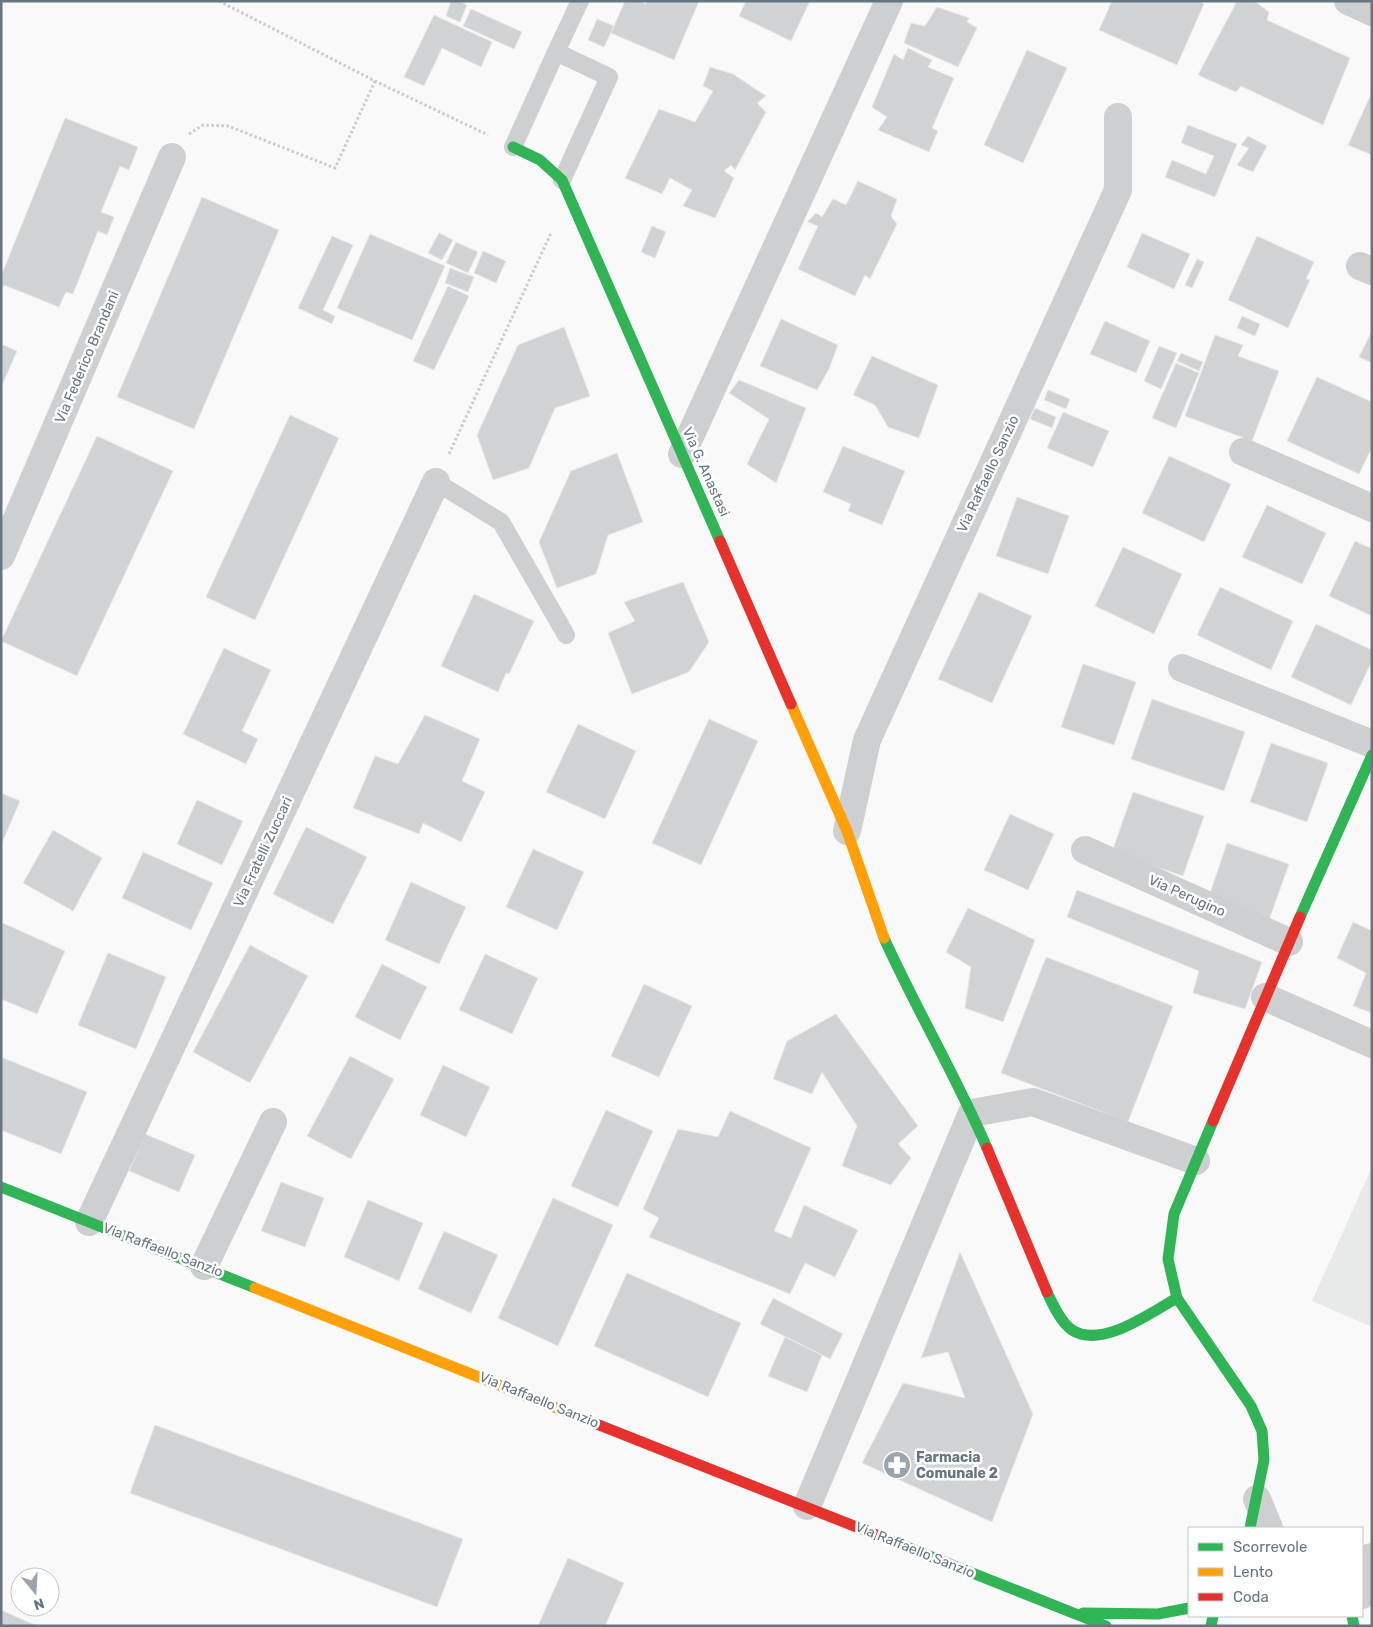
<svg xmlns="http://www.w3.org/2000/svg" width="1373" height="1627" font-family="Rubik,sans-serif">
  <rect width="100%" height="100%" fill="#f9f9f9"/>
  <!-- built -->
  <path fill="#e8e9e9" d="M 1372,1167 L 1372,1327 L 1312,1301 Z"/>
  <!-- building -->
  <path fill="#d0d2d3" stroke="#e8e8e8" d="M 451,1 L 459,1 L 467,5 L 460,22 L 446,16 Z
    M 625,1 L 639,1 L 646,4 L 647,1 L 699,1 L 674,60 L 611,33 Z
    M 746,1 L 810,1 L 791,41 L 739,16 Z
    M 1112,1 L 1199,1 L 1204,4 L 1177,65 L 1099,30 Z
    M 1237,1 L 1254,1 L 1269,12 L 1267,20 L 1350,58 L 1323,125 L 1241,86 L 1236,92 L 1198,75 Z
    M 937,7 L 969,18 L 967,22 L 977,28 L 958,67 L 904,43 L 911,23 L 925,26 Z
    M 471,9 L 522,32 L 514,49 L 463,26 Z
    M 434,15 L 492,42 L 481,67 L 442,48 L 424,86 L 404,77 Z
    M 597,19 L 614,26 L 604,47 L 588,40 Z
    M 908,48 L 932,60 L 928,67 L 954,78 L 932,128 L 938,131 L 929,152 L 878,130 L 887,117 L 872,107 L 894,54 L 903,60 Z
    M 1027,50 L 1067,68 L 1023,163 L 984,145 Z
    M 710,67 L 733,74 L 766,96 L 757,103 L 766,112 L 735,170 L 731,165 L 724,171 L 734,178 L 715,218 L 683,206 L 692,190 L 670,178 L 662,194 L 625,178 L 659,109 L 695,122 L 713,91 L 703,86 Z
    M 1372,92 L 1372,155 L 1348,145 Z
    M 65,118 L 138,147 L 129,170 L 120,166 L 101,212 L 114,217 L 107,235 L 98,231 L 73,294 L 66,292 L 59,307 L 4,285 L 1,292 L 1,276 Z
    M 1188,125 L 1237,144 L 1215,197 L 1165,177 L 1172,160 L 1206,174 L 1214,156 L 1181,143 Z
    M 1248,136 L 1267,146 L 1253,172 L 1237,165 L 1249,148 L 1241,145 Z
    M 858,181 L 897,199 L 891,216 L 897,224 L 870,279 L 865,275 L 855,296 L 798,269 L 818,226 L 807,222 L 816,213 L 822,217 L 833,199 L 846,205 Z
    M 202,197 L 279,230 L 194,429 L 117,397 Z
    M 652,226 L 666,232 L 655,258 L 641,252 Z
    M 439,233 L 453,240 L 442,260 L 428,253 Z
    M 1142,233 L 1190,254 L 1174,289 L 1127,267 Z
    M 370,234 L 445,266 L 412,340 L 337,308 Z
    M 332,236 L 353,245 L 323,310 L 335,316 L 332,324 L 298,308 Z
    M 1257,236 L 1314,262 L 1306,279 L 1310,280 L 1288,328 L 1228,300 Z
    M 456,242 L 478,252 L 468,273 L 446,263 Z
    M 483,251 L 506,261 L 496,283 L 474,273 Z
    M 1197,259 L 1204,262 L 1192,288 L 1185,285 Z
    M 450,268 L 474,277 L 468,292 L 445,283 Z
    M 448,286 L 469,296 L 434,370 L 413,361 Z
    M 1242,316 L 1260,324 L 1255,336 L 1237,328 Z
    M 781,319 L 838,345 L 829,369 L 817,390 L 760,366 Z
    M 1105,321 L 1150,341 L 1136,373 L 1090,354 Z
    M 564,327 L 590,396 L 555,408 L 529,468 L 493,480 L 477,435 L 518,345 Z
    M 1372,331 L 1372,363 L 1359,357 Z
    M 1215,335 L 1243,345 L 1238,356 L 1279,371 L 1252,441 L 1185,416 Z
    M 1,344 L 17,351 L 1,388 Z
    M 1159,346 L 1177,353 L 1161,389 L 1144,381 Z
    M 1181,353 L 1203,362 L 1199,371 L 1177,361 Z
    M 872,356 L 938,385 L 919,438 L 888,427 L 875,405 L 853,395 Z
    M 1176,363 L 1199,373 L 1176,428 L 1152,418 Z
    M 1317,377 L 1372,402 L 1372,447 L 1359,474 L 1287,441 Z
    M 739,380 L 806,408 L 776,483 L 747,464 L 769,419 L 729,393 Z
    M 1048,390 L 1070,399 L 1066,409 L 1044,400 Z
    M 1035,408 L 1056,417 L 1052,428 L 1030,419 Z
    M 1063,412 L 1109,431 L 1093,467 L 1047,448 Z
    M 290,415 L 339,438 L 255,620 L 206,597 Z
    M 97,436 L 173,471 L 77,676 L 1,641 Z
    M 843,446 L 905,471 L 882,525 L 848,511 L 851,504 L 823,492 Z
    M 617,453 L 643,522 L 608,535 L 596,574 L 557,588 L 539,542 L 571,471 Z
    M 1169,456 L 1231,484 L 1204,542 L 1142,513 Z
    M 1017,497 L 1069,516 L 1048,574 L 996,556 Z
    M 1267,505 L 1326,533 L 1302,584 L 1242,557 Z
    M 1355,541 L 1372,549 L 1372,616 L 1329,596 Z
    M 1123,547 L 1182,574 L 1154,634 L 1095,606 Z
    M 683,582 L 709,642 L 689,672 L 632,694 L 608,633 L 635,621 L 624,602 Z
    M 1220,587 L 1293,621 L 1271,670 L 1197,635 Z
    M 979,592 L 1032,616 L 992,703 L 938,679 Z
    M 474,594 L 534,621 L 509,674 L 506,673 L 498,692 L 441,666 Z
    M 1316,624 L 1372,650 L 1372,661 L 1351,705 L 1291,677 Z
    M 224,648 L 271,670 L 242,731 L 258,739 L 246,764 L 183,734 Z
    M 1083,664 L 1136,682 L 1114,745 L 1061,727 Z
    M 1152,699 L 1245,732 L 1224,791 L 1131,759 Z
    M 425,715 L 480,739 L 462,781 L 485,792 L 461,842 L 423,823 L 419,834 L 353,808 L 375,756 L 398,764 Z
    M 709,719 L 758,741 L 701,865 L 652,843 Z
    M 578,724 L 636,751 L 605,819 L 546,792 Z
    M 1271,743 L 1328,763 L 1307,822 L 1250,802 Z
    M 1133,792 L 1204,816 L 1183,876 L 1112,852 Z
    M 1,793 L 20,801 L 1,845 Z
    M 197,800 L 243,821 L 222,865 L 177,844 Z
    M 1010,814 L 1054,834 L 1028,890 L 984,870 Z
    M 306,827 L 367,857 L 333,924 L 273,894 Z
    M 53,830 L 102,858 L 73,911 L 23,883 Z
    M 1227,843 L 1289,864 L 1269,920 L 1208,899 Z
    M 533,849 L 584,872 L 557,930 L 506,907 Z
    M 143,852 L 213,883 L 191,930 L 122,898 Z
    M 411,882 L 466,907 L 439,964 L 385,940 Z
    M 1077,890 L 1262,962 L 1245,1009 L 1193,993 L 1199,971 L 1067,917 Z
    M 968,908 L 1035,940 L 1003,1022 L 965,1008 L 971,967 L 946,952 Z
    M 1353,922 L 1372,931 L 1372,1013 L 1353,1006 L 1366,973 L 1337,958 Z
    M 3,923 L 65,951 L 37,1014 L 1,999 L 1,928 Z
    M 250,945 L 308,976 L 250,1083 L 193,1052 Z
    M 108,953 L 166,977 L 136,1049 L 78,1025 Z
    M 485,954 L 538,978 L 512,1034 L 459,1010 Z
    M 1046,957 L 1173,1006 L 1128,1122 L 1001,1073 Z
    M 382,964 L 427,987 L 400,1040 L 355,1017 Z
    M 644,984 L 692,1006 L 659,1077 L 611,1056 Z
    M 836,1014 L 918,1126 L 898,1144 L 911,1158 L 891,1185 L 842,1166 L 857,1126 L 822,1072 L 812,1094 L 773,1079 L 787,1041 Z
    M 350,1056 L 394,1079 L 351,1159 L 307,1136 Z
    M 1,1057 L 87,1092 L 61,1154 L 1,1130 Z
    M 443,1065 L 490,1087 L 466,1137 L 420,1115 Z
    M 606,1110 L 653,1131 L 618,1207 L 571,1186 Z
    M 730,1111 L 811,1148 L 774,1231 L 791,1238 L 804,1205 L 858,1230 L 835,1277 L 805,1263 L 790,1294 L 649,1237 L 659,1218 L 643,1209 L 678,1129 L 718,1137 Z
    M 145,1134 L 195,1155 L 179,1192 L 129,1171 Z
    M 281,1182 L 324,1198 L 305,1247 L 261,1231 Z
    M 553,1198 L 613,1225 L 558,1346 L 498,1318 Z
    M 368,1200 L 423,1223 L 399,1281 L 344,1257 Z
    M 444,1231 L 498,1255 L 471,1313 L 418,1289 Z
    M 960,1252 L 1033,1414 L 992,1522 L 862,1463 L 903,1383 L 965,1398 L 948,1352 L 921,1358 Z
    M 627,1273 L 741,1323 L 708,1397 L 594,1346 Z
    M 773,1298 L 843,1334 L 830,1359 L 760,1324 Z
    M 785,1337 L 822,1355 L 807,1392 L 768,1376 Z
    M 155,1425 L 463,1539 L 437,1607 L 130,1493 Z
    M 568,1558 L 624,1583 L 605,1626 L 538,1626 Z
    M 1,1610 L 37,1626 L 1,1626 Z"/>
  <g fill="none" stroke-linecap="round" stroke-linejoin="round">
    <!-- path -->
    <path stroke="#cbcccd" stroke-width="3" stroke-dasharray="2.5 2.5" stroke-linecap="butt" d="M 219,1 L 375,81 L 488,135
      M 189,134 L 203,125 L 228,126 L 335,168 L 375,81
      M 449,454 L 551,233"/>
    <!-- lane -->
    <path stroke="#cecfd0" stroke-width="18" d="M 556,52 L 580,1
      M 513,147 L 556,52 L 609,77 L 562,180
      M 436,482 L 501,522 L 566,635"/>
    <!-- street -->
    <path stroke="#cecfd0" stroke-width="28" d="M 1348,1 L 1372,12
      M 1360,266 L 1372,271
      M 1243,452 L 1372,508
      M 682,454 L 889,1
      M 1,556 L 172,157
      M 1182,668 L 1372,744
      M 847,831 L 867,740 L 1118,190 L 1118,117
      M 1085,850 L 1289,942
      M 1265,997 L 1372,1044
      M 89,1222 L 436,482
      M 204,1266 L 273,1122
      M 1257,1499 L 1269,1528
      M 807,1506 L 972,1113 L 1033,1102 L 1196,1161
      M 1362,1560 L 1372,1557
      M 1362,1595 L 1372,1582"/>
    <!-- fast -->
    <path stroke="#30b455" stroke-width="11" d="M 513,147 L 540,160 L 562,180 L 720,541
      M 1300,917 L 1372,755
      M 884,938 C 916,1009 956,1076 987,1148
      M 1213,1121 L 1174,1214 L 1168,1259 L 1177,1298 L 1251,1406 L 1262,1431 L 1264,1460 L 1250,1528
      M 1,1187 L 255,1288
      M 1047,1292 C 1052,1303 1061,1323 1072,1330 C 1102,1349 1150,1313 1177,1298
      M 907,1547 L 1106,1626
      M 1083,1613 L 1158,1614 L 1189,1608
      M 1352,1616 L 1354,1626
      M 1211,1626 L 1213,1616"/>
    <!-- slow -->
    <path stroke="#ff9f0a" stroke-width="11" d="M 791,704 L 847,831 L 884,938
      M 255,1288 L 589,1421"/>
    <!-- jam -->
    <path stroke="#e5322d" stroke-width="11" d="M 720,541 L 791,704
      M 1213,1121 L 1300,917
      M 987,1148 L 1047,1292
      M 589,1421 L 907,1547"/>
  </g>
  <!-- icons -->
  <defs>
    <g id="pharmacy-disc" transform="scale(1.4375)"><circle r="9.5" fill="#99a4ac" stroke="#fff"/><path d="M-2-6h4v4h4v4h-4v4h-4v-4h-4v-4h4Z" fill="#fff"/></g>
  </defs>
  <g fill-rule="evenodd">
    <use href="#pharmacy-disc" x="897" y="1465"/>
  </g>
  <g text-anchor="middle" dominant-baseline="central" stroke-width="5" stroke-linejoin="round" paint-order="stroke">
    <!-- street labels -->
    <g font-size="14" fill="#657683" stroke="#fff">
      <text transform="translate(87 357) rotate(-67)">Via Federico Brandani</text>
      <text transform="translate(706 472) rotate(66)">Via G. Anastasi</text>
      <text transform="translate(988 474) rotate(-65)">Via Raffaello Sanzio</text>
      <text transform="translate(263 852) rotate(-65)">Via Fratelli Zuccari</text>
      <text transform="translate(1187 896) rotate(24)">Via Perugino</text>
      <text transform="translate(163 1250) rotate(21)">Via Raffaello Sanzio</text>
      <text transform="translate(539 1400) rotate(22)">Via Raffaello Sanzio</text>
      <text transform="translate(915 1550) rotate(22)">Via Raffaello Sanzio</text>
    </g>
    <!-- poi labels -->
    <g font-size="14" font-weight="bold" fill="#657683" stroke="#fff" text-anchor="start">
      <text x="916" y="1457">Farmacia<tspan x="916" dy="16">Comunale 2</tspan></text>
    </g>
  </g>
  <!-- border -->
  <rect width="1373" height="1627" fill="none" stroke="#657683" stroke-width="5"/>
  <!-- legend -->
  <rect x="1188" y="1527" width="175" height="90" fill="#ffffff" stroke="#c1c8cd"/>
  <rect x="1198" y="1543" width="25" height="8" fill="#30b455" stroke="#c1c8cd"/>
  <text x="1233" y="1552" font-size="15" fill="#657683">Scorrevole</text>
  <rect x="1198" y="1568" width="25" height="8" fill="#ff9f0a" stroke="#c1c8cd"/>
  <text x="1233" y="1577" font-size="15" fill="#657683">Lento</text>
  <rect x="1198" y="1593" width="25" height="8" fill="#e5322d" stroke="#c1c8cd"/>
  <text x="1233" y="1602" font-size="15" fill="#657683">Coda</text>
  <!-- north arrow -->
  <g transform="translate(35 1592) rotate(162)"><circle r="24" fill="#ffffff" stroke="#c1c8cd"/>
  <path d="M0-4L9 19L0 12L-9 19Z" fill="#99a4ac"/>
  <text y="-8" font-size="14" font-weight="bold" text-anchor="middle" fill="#657683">N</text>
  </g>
</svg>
